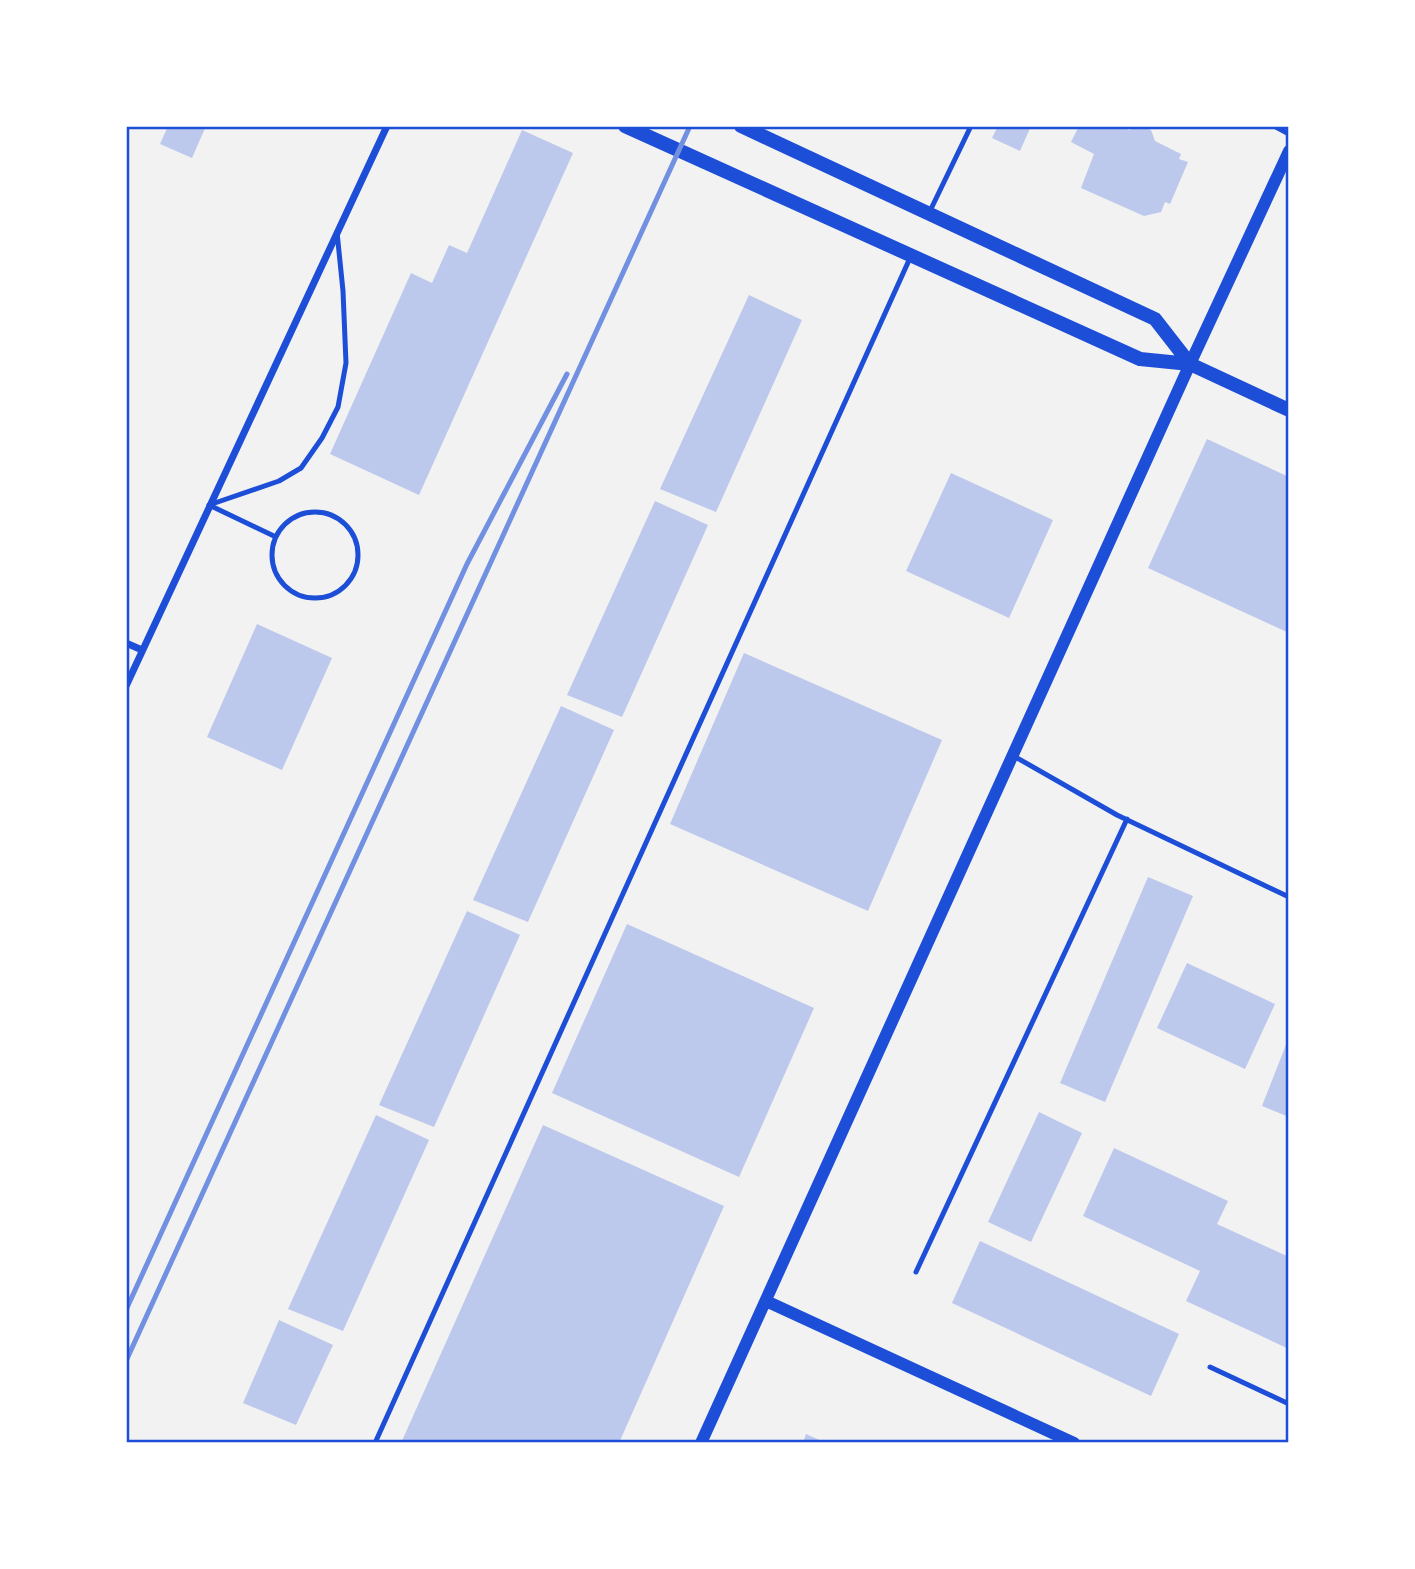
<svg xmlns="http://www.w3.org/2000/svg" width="1415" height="1569" font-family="'Open Sans',sans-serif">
  <rect width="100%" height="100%" fill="#f2f2f2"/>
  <!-- building -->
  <path fill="#bdc9ec" d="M 168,126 L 206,126 L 192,158 L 160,144 Z
    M 998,126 L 1031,126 L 1020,151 L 992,138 Z
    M 1079,126 L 1122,126 L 1129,130 L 1137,126 L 1143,126 L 1151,130 L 1155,141 L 1181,154 L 1179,159 L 1188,162 L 1170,204 L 1165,202 L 1161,212 L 1144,216 L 1081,188 L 1094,154 L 1071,142 Z
    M 522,130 L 573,153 L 419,495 L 330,454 L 411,273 L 432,283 L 449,245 L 467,253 Z
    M 749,295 L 802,320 L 716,512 L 660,489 Z
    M 1207,439 L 1289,477 L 1289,633 L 1148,568 Z
    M 951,473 L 1053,520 L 1009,618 L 906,571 Z
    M 655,501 L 708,525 L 622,717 L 567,695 Z
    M 257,624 L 332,658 L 282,770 L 207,737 Z
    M 744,653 L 942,740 L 868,911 L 670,824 Z
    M 561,706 L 614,730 L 528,922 L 473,900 Z
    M 1148,877 L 1193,896 L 1105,1102 L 1060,1083 Z
    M 467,911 L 520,935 L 434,1127 L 379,1105 Z
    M 627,924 L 814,1008 L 739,1177 L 552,1093 Z
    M 1187,963 L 1275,1004 L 1245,1069 L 1157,1028 Z
    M 1289,1037 L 1289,1117 L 1262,1106 Z
    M 1039,1112 L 1082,1133 L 1031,1242 L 988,1222 Z
    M 376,1115 L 429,1140 L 343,1331 L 288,1309 Z
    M 543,1125 L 724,1206 L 619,1443 L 401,1443 Z
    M 1114,1148 L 1228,1201 L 1217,1224 L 1289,1257 L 1289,1349 L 1186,1301 L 1200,1271 L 1083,1216 Z
    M 980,1241 L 1179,1334 L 1151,1396 L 952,1303 Z
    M 279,1320 L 333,1345 L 296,1425 L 243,1403 Z
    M 806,1434 L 826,1443 L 803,1443 Z"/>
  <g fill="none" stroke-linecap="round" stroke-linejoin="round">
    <!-- service -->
    <path stroke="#1d4ed8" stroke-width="5" d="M 1274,126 L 1289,134
      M 930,211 L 971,126
      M 209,505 L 279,481 L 301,468 L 322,438 L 338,407 L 346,363 L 343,291 L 337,232
      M 209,505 L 276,537
      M272 555a43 43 0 1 1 86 0a43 43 0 1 1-86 0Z
      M 1012,755 L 1117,815 L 1289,897
      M 916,1272 L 1127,819
      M 1210,1367 L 1289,1404
      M 375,1443 L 910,258"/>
    <!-- minor -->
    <path stroke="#1d4ed8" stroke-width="7" d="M 126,643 L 142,650
      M 126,686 L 387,126"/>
    <!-- tertiary -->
    <path stroke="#1d4ed8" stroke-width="12" d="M 766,1301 L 1074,1443
      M 701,1443 L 1190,364 L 1289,151"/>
    <!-- secondary -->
    <path stroke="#1d4ed8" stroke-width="14" d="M 625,126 L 1140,359 L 1190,364 L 1289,410
      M 741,126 L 1155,319 L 1190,364"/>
    <!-- rail -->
    <path stroke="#7290e2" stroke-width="5" d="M 126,1310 L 467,564 L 567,374
      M 126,1361 L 690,126"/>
  </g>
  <!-- border -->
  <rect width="1415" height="1569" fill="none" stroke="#ffffff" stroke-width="256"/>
  <rect x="128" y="128" width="1159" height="1313" fill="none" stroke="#1d4ed8" stroke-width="2.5"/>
</svg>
